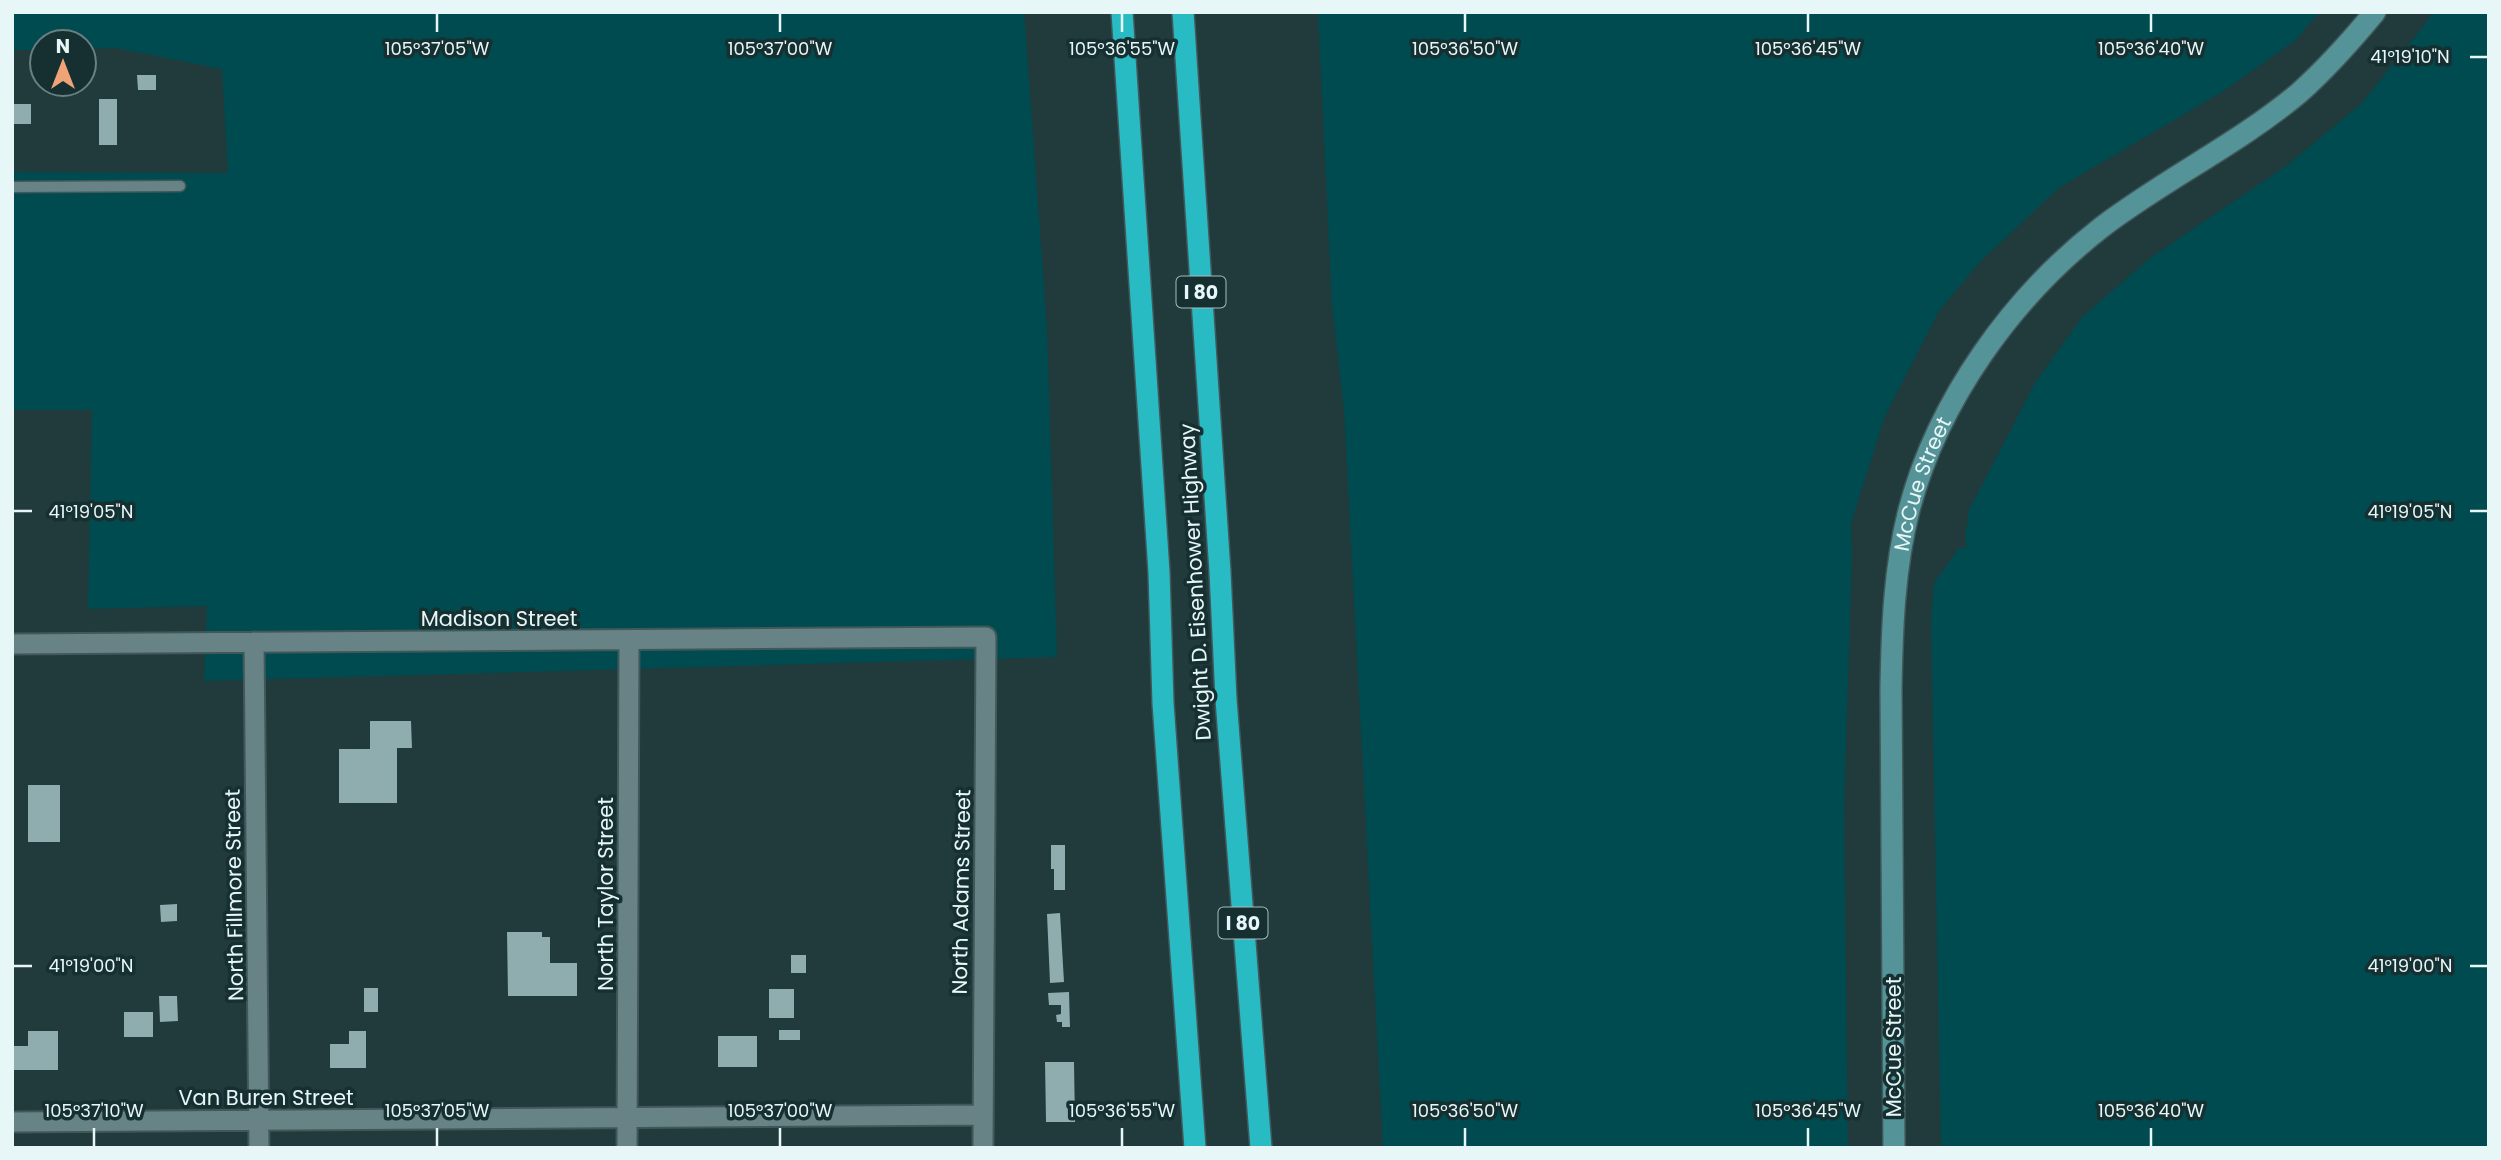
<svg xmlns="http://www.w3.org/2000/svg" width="2501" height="1160" font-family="Poppins,sans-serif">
  <rect width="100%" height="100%" fill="#213a3c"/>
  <!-- green -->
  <path fill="#004b4f" d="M 12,12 L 1024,12 L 1047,328 L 1057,657 L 204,681 L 207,606 L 88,609 L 92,410 L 12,410 L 12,172 L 228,173 L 222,69 L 116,48 L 84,49 L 84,42 L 42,42 L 42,50 L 12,50 Z
    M 1318,12 L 2319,12 L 2296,40 L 2222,92 L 2060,187 L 1981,261 L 1939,311 L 1885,416 L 1851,523 L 1852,557 L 1844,805 L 1848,1148 L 1383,1148 L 1344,410 L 1332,305 Z
    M 2432,12 L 2489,12 L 2489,1148 L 1941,1148 L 1931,623 L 1934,583 L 1959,548 L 1967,547 L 1965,539 L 1969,510 L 2035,383 L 2083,316 L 2150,258 L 2286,166 L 2361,104 L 2426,23 Z"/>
  <!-- building -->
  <path fill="#8facae" d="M 137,75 L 156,75 L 156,90 L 138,90 Z
    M 99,99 L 117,99 L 117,145 L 99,145 Z
    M 12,104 L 31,104 L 31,124 L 12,124 Z
    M 370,721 L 411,721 L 412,748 L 397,748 L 397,803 L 339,803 L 339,749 L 370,749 Z
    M 28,785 L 60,785 L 60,842 L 28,842 Z
    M 1051,845 L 1065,845 L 1065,890 L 1054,890 L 1054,869 L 1051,869 Z
    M 177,904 L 177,921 L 161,922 L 160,905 Z
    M 1060,913 L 1064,982 L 1050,983 L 1047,914 Z
    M 507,932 L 542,932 L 542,937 L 550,937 L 550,963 L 577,963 L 577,996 L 508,996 Z
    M 791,955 L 806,955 L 806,973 L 791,973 Z
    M 364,988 L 378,988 L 378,1012 L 364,1012 Z
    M 769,989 L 794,989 L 794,1018 L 769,1018 Z
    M 1069,992 L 1070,1027 L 1062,1027 L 1062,1022 L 1057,1022 L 1056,1015 L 1061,1014 L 1061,1005 L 1049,1005 L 1048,993 Z
    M 159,996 L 177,996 L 178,1021 L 160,1022 Z
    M 124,1012 L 153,1012 L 153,1037 L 124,1037 Z
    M 779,1030 L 800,1030 L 800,1040 L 779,1040 Z
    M 28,1031 L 58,1031 L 58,1070 L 12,1070 L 12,1046 L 28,1046 Z
    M 349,1031 L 366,1031 L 366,1068 L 330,1068 L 330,1044 L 349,1044 Z
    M 718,1036 L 757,1036 L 757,1067 L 718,1067 Z
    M 1045,1062 L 1074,1062 L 1075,1122 L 1046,1122 Z"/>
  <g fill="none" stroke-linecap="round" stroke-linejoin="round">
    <!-- lane casing -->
    <g stroke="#41585a" stroke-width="13">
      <path id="lane" d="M 12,187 L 180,186"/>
    </g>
    <!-- street casing -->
    <g stroke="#41585a" stroke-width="23">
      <path id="street" d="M 254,642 L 259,1148
        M 12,644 L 986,637 L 983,1148
        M 12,1122 L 982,1115
        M 627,1148 L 629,640"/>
    </g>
    <!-- secondary casing -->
    <g stroke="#41585a" stroke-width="24">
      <g id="secondary">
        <path id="s1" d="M 1894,1148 L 1891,689 C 1892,629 1894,569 1909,510 C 1938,400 2013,296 2102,227 C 2165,179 2238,144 2299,93 C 2327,68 2351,41 2375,12"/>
      </g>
    </g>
    <!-- highway casing -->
    <g stroke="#41585a" stroke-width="24">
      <path id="highway" d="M 1122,12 L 1159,572 L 1163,703 L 1195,1148
        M 1183,12 L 1220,572 L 1226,699 L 1261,1148"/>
    </g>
    <!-- lane -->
    <use href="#lane" stroke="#678385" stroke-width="10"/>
    <!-- street -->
    <use href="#street" stroke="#678385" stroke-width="19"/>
    <!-- secondary -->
    <use href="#secondary" stroke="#549498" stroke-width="21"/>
    <!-- highway -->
    <use href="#highway" stroke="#28bbc3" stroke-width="21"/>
  </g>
  <!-- ticks -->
  <path fill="none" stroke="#e7f6f7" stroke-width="2.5" d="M 437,14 L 437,32M 780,14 L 780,32M 1122,14 L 1122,32M 1465,14 L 1465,32M 1808,14 L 1808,32M 2151,14 L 2151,32M 2470,57 L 2487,57M 14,511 L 32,511M 2470,511 L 2487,511M 14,966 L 32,966M 2470,966 L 2487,966M 94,1128 L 94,1146M 437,1128 L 437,1146M 780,1128 L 780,1146M 1122,1128 L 1122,1146M 1465,1128 L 1465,1146M 1808,1128 L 1808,1146M 2151,1128 L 2151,1146"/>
  <g text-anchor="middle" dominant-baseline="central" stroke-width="7" stroke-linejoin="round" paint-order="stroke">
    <!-- shield labels -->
    <g fill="#163032" stroke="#a8bbbc" stroke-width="2">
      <rect x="1176.5" y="276.5" width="49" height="31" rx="5"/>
      <rect x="1218.5" y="907.5" width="49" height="31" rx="5"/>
    </g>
    <g font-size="19" font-weight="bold" fill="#e7f6f7">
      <text x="1201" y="292">I 80</text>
      <text x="1243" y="923">I 80</text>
    </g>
    <!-- street labels -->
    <g font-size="21" fill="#e7f6f7" stroke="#163032">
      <text stroke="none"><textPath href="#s1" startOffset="668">McCue Street</textPath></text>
      <text transform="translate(1195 582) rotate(-93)">Dwight D. Eisenhower Highway</text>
      <text x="499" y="618">Madison Street</text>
      <text transform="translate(961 892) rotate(-89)">North Adams Street</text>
      <text transform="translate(605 894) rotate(-90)">North Taylor Street</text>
      <text transform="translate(234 895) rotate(-91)">North Fillmore Street</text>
      <text transform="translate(1893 1047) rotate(-90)">McCue Street</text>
      <text x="266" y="1097">Van Buren Street</text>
    </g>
  </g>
  <g font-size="18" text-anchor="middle" fill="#e7f6f7" stroke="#163032" stroke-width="7" stroke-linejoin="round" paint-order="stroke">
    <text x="437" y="55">105°37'05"W</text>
    <text x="780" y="55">105°37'00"W</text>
    <text x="1122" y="55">105°36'55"W</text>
    <text x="1465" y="55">105°36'50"W</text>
    <text x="1808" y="55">105°36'45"W</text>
    <text x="2151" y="55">105°36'40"W</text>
    <text x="2410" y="63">41°19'10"N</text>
    <text x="91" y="518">41°19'05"N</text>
    <text x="2410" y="518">41°19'05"N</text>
    <text x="91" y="972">41°19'00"N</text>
    <text x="2410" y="972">41°19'00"N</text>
    <text x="94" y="1117">105°37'10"W</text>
    <text x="437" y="1117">105°37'05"W</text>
    <text x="780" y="1117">105°37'00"W</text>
    <text x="1122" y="1117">105°36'55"W</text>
    <text x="1465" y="1117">105°36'50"W</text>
    <text x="1808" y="1117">105°36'45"W</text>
    <text x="2151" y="1117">105°36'40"W</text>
  </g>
  <!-- border -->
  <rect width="2501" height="1160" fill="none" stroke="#e7f6f7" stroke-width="28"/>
  <!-- north arrow -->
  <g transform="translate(63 63)"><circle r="33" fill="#163032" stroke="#6a7f81" stroke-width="2"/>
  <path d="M0-5L12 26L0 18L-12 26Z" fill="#efa377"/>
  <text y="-10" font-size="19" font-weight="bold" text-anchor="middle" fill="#e7f6f7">N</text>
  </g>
</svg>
